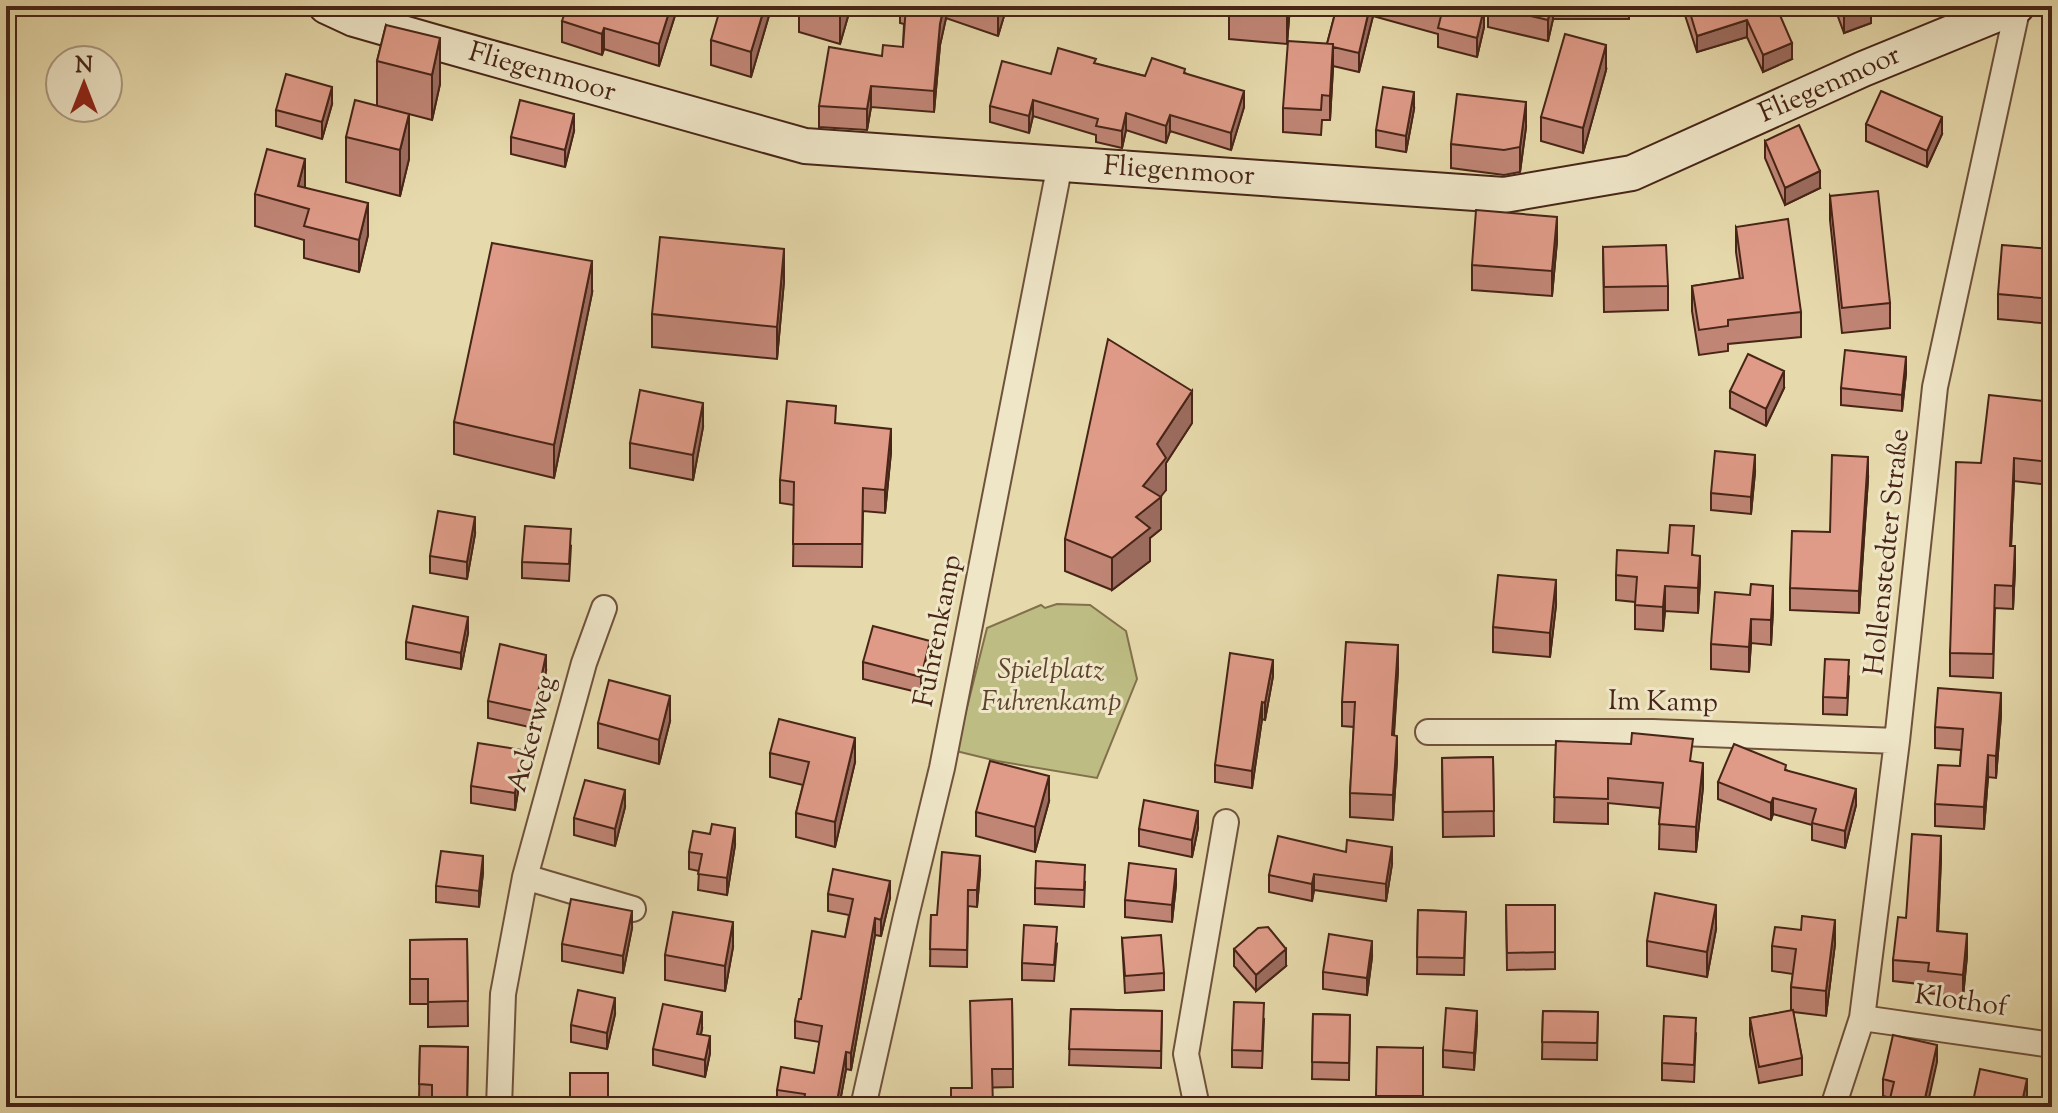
<svg xmlns="http://www.w3.org/2000/svg" width="2058" height="1113" font-family="'Sorts Mill Goudy',serif">
  <rect width="100%" height="100%" fill="#e6d9ab"/>
  <filter id="stains"><feTurbulence type="fractalNoise" baseFrequency=".0025" numOctaves="4"/><feColorMatrix values="0 0 0 0 .2 0 0 0 0 .09 0 0 0 0 .02 0 0 0 .5 -.17"/></filter>
  <radialGradient id="worn" r=".72"><stop offset=".6" stop-color="#630" stop-opacity="0"/><stop offset="1" stop-color="#630" stop-opacity=".3"/></radialGradient>
  <!-- green -->
  <path fill="#bdbc83" stroke="#82704d" stroke-width="2" d="M 1057,604 L 1090,605 L 1126,631 L 1137,679 L 1097,778 L 997,761 L 956,751 L 987,628 L 1041,605 L 1045,608 Z"/>
  <g fill="none" stroke-linecap="round" stroke-linejoin="round">
    <!-- street casing -->
    <g stroke="#6f523c" stroke-width="28">
      <path id="street" d="M 1428,732 L 1653,732 L 1897,741
        M 525,877 L 633,909
        M 1862,1018 L 2052,1045
        M 499,1107 L 503,994 L 525,877 L 584,663 L 604,608
        M 863,1107 L 906,916 L 942,768 L 1060,164
        M 1197,1107 L 1186,1054 L 1226,822
        M 1833,1107 L 1862,1018 L 1897,741 L 1935,387 L 2018,6"/>
    </g>
    <!-- secondary casing -->
    <g stroke="#472517" stroke-width="38">
      <path id="secondary" d="M 326,6 L 354,19 L 434,42 L 805,146 L 1504,195 L 1632,173 L 1863,69 L 2017,6"/>
    </g>
    <!-- street -->
    <use href="#street" stroke="#efe6c8" stroke-width="24"/>
    <!-- secondary -->
    <use href="#secondary" stroke="#efe6c8" stroke-width="34"/>
  </g>
  <!-- wall -->
  <path fill="#c08575" stroke="#472517" stroke-width="2" d="M 486,6 L 513,6 L 511,14 Z
    M 678,6 L 659,66 L 604,49 L 602,55 L 562,42 L 562,21 Z
    M 770,6 L 770,12 L 751,77 L 711,65 L 711,40 Z
    M 799,6 L 851,6 L 840,44 L 799,32 Z
    M 900,6 L 1007,6 L 998,36 L 946,18 L 940,45 L 934,112 L 871,107 L 867,130 L 819,127 L 819,106 L 882,56 L 903,47 L 904,24 L 900,23 Z
    M 1229,6 L 1290,6 L 1287,44 L 1229,39 Z
    M 1337,6 L 1476,6 L 1484,27 L 1477,57 L 1438,47 L 1438,34 L 1373,16 L 1359,72 L 1333,66 L 1330,120 L 1322,120 L 1321,135 L 1283,132 L 1283,108 L 1327,44 Z
    M 1488,6 L 1629,6 L 1629,19 L 1553,19 L 1548,41 L 1488,27 Z
    M 1682,6 L 1718,6 L 1720,14 L 1737,6 L 1792,59 L 1763,72 L 1747,37 L 1697,52 Z
    M 1834,6 L 1871,6 L 1871,23 L 1844,33 Z
    M 386,25 L 440,84 L 432,120 L 409,114 L 409,159 L 400,196 L 346,182 L 346,137 L 377,106 L 377,61 Z
    M 1096,64 L 1145,76 L 1185,73 L 1244,107 L 1231,150 L 1170,131 L 1166,143 L 1126,130 L 1122,148 L 1096,142 L 1096,135 L 1033,116 L 1029,133 L 990,122 L 990,106 L 1051,74 Z
    M 1606,70 L 1583,153 L 1541,141 L 1541,117 Z
    M 332,104 L 322,139 L 276,126 L 276,110 Z
    M 1414,109 L 1406,152 L 1376,147 L 1376,130 Z
    M 2052,110 L 2052,154 L 2050,154 Z
    M 1866,124 L 1942,134 L 1927,167 L 1866,141 Z
    M 1526,127 L 1520,172 L 1504,175 L 1451,168 L 1451,144 Z
    M 574,131 L 565,167 L 511,154 L 511,137 Z
    M 1765,141 L 1820,188 L 1785,205 L 1765,158 Z
    M 305,188 L 368,235 L 359,272 L 304,258 L 304,240 L 255,226 L 255,194 Z
    M 1830,196 L 1890,303 L 1890,328 L 1842,333 L 1830,220 Z
    M 1736,227 L 1801,312 L 1801,337 L 1728,344 L 1728,351 L 1699,355 L 1692,311 L 1692,286 L 1740,279 L 1736,252 Z
    M 1557,241 L 1552,296 L 1472,290 L 1472,265 Z
    M 1603,247 L 1668,286 L 1668,310 L 1604,312 Z
    M 2052,249 L 2052,324 L 1998,319 L 1998,294 Z
    M 784,281 L 777,359 L 652,347 L 652,314 Z
    M 592,293 L 554,478 L 454,454 L 454,422 Z
    M 1906,373 L 1902,411 L 1841,405 L 1841,388 Z
    M 1784,388 L 1766,426 L 1730,408 L 1730,391 Z
    M 2052,402 L 2052,462 L 2049,485 L 2014,481 L 2011,546 L 2015,569 L 2013,609 L 1995,608 L 1993,678 L 1950,676 L 1950,653 L 1981,463 Z
    M 1192,423 L 1166,463 L 1166,490 L 1160,496 L 1161,529 L 1150,538 L 1150,561 L 1112,590 L 1065,571 L 1065,539 Z
    M 836,424 L 891,452 L 885,513 L 863,511 L 862,567 L 793,566 L 794,505 L 780,503 L 780,480 Z
    M 703,427 L 693,480 L 630,468 L 630,443 Z
    M 1755,472 L 1751,514 L 1711,510 L 1711,493 Z
    M 1868,479 L 1859,613 L 1790,610 L 1790,588 Z
    M 475,534 L 467,579 L 430,573 L 430,556 Z
    M 571,546 L 569,581 L 522,578 L 522,562 Z
    M 1693,555 L 1700,580 L 1698,613 L 1665,611 L 1663,631 L 1635,629 L 1635,602 L 1616,600 L 1616,575 Z
    M 1750,595 L 1773,610 L 1771,645 L 1751,643 L 1749,672 L 1711,669 L 1711,644 Z
    M 1556,605 L 1550,657 L 1493,652 L 1493,627 Z
    M 468,633 L 461,669 L 406,659 L 406,642 Z
    M 930,658 L 921,693 L 863,679 L 863,662 Z
    M 1398,670 L 1394,735 L 1397,760 L 1393,820 L 1350,817 L 1350,793 L 1354,727 L 1342,726 L 1342,702 Z
    M 546,671 L 534,728 L 488,718 L 488,701 Z
    M 1273,676 L 1265,720 L 1262,719 L 1252,788 L 1215,782 L 1215,765 Z
    M 1849,677 L 1847,715 L 1823,714 L 1823,697 Z
    M 2001,715 L 1996,778 L 1988,777 L 1984,829 L 1935,826 L 1935,804 L 1960,766 L 1961,750 L 1935,748 L 1935,727 Z
    M 670,721 L 659,764 L 598,748 L 598,723 Z
    M 1556,741 L 1693,762 L 1703,787 L 1696,852 L 1659,849 L 1660,808 L 1608,803 L 1608,824 L 1554,822 Z
    M 770,753 L 855,762 L 835,847 L 796,837 L 796,813 L 803,785 L 770,777 Z
    M 1493,757 L 1494,836 L 1443,837 L 1442,758 Z
    M 522,767 L 515,810 L 471,803 L 471,786 Z
    M 1786,770 L 1856,805 L 1845,848 L 1812,840 L 1812,825 L 1773,814 L 1771,820 L 1718,799 L 1718,782 Z
    M 1049,801 L 1035,852 L 976,836 L 976,812 Z
    M 625,807 L 615,846 L 574,835 L 574,818 Z
    M 1198,828 L 1192,857 L 1139,846 L 1139,829 Z
    M 735,845 L 727,895 L 698,890 L 699,871 L 689,869 L 689,852 Z
    M 1941,858 L 1938,931 L 1967,956 L 1963,997 L 1928,993 L 1928,985 L 1893,981 L 1893,960 L 1906,918 Z
    M 1392,864 L 1386,901 L 1314,890 L 1312,901 L 1269,892 L 1269,875 Z
    M 980,872 L 977,907 L 968,906 L 967,967 L 930,966 L 931,915 L 937,915 Z
    M 483,873 L 479,907 L 436,902 L 436,886 Z
    M 1085,882 L 1084,907 L 1035,904 L 1035,888 Z
    M 1176,885 L 1172,922 L 1125,917 L 1125,900 Z
    M 828,894 L 890,898 L 881,936 L 875,935 L 851,1070 L 846,1069 L 839,1107 L 777,1106 L 777,1090 L 814,1073 L 820,1042 L 795,1038 L 795,1021 L 801,999 L 845,937 L 849,915 L 828,911 Z
    M 1506,905 L 1555,905 L 1555,969 L 1507,970 Z
    M 1418,910 L 1466,912 L 1464,975 L 1417,974 Z
    M 632,928 L 623,973 L 562,961 L 562,944 Z
    M 1716,929 L 1707,977 L 1647,966 L 1647,941 Z
    M 1122,938 L 1164,973 L 1164,990 L 1125,993 Z
    M 467,939 L 468,1026 L 428,1027 L 428,1004 L 410,1004 L 410,940 Z
    M 1057,944 L 1054,981 L 1022,980 L 1022,963 Z
    M 1835,944 L 1826,1016 L 1793,1012 L 1802,1058 L 1802,1075 L 1759,1083 L 1750,1035 L 1750,1018 L 1791,1011 L 1791,987 L 1793,974 L 1772,971 L 1772,946 Z
    M 733,947 L 725,991 L 665,980 L 665,955 Z
    M 1234,949 L 1286,966 L 1256,991 L 1234,966 Z
    M 1372,957 L 1367,995 L 1323,989 L 1323,972 Z
    M 1012,999 L 1013,1087 L 972,1088 Z
    M 1071,1009 L 1162,1011 L 1161,1068 L 1069,1065 Z
    M 1543,1011 L 1598,1012 L 1597,1060 L 1542,1059 Z
    M 615,1014 L 607,1049 L 571,1042 L 571,1025 Z
    M 1313,1014 L 1350,1015 L 1349,1080 L 1312,1079 Z
    M 1264,1020 L 1262,1068 L 1232,1067 L 1232,1050 Z
    M 1477,1027 L 1474,1070 L 1443,1067 L 1443,1050 Z
    M 702,1029 L 701,1034 L 710,1053 L 705,1077 L 653,1065 L 653,1049 Z
    M 1696,1034 L 1694,1082 L 1662,1080 L 1662,1063 Z
    M 420,1046 L 468,1047 L 467,1107 L 432,1107 L 432,1101 L 419,1101 Z
    M 1423,1048 L 1423,1107 L 1376,1107 L 1376,1096 Z
    M 1937,1062 L 1890,1098 L 1883,1096 L 1883,1079 Z"/>
  <!-- shaded-wall -->
  <path fill="#9c6c5f" stroke="#472517" stroke-width="2" d="M 671,6 L 678,6 L 659,66 L 659,44 Z
    M 765,6 L 770,6 L 770,12 L 751,77 L 751,52 Z
    M 842,6 L 851,6 L 840,44 L 840,13 Z
    M 944,6 L 946,6 L 946,18 L 940,45 L 934,112 L 934,91 L 940,24 Z
    M 1000,6 L 1007,6 L 998,36 L 998,15 Z
    M 1287,6 L 1290,6 L 1287,44 Z
    M 1370,6 L 1373,6 L 1373,16 L 1359,72 L 1359,53 Z
    M 1551,6 L 1553,6 L 1553,19 L 1548,41 L 1548,20 Z
    M 1871,6 L 1871,23 L 1844,33 L 1844,16 Z
    M 1484,8 L 1484,27 L 1477,57 L 1477,38 Z
    M 1747,20 L 1747,37 L 1697,52 L 1697,36 Z
    M 604,28 L 604,49 L 602,55 L 602,34 Z
    M 440,38 L 440,84 L 432,120 L 432,75 Z
    M 1792,43 L 1792,59 L 1763,72 L 1763,55 Z
    M 1333,44 L 1333,69 L 1330,120 L 1330,96 Z
    M 1606,45 L 1606,70 L 1583,153 L 1583,128 Z
    M 871,86 L 871,107 L 867,130 L 867,109 Z
    M 332,87 L 332,104 L 322,139 L 322,122 Z
    M 1244,91 L 1244,107 L 1231,150 L 1231,133 Z
    M 1414,92 L 1414,109 L 1406,152 L 1406,136 Z
    M 1033,100 L 1033,116 L 1029,133 L 1029,116 Z
    M 1526,102 L 1526,127 L 1520,172 L 1520,147 Z
    M 1126,113 L 1126,130 L 1122,148 L 1122,131 Z
    M 409,114 L 409,159 L 400,196 L 400,150 Z
    M 574,114 L 574,131 L 565,167 L 565,150 Z
    M 1170,115 L 1170,131 L 1166,143 L 1166,126 Z
    M 1942,117 L 1942,134 L 1927,167 L 1927,151 Z
    M 305,159 L 305,191 L 298,186 Z
    M 1820,171 L 1820,188 L 1785,205 L 1785,188 Z
    M 368,203 L 368,235 L 359,272 L 359,240 Z
    M 1557,217 L 1557,241 L 1552,296 L 1552,271 Z
    M 784,249 L 784,281 L 777,359 L 777,327 Z
    M 592,261 L 592,293 L 554,478 L 554,445 Z
    M 1906,357 L 1906,373 L 1902,411 L 1902,395 Z
    M 1784,371 L 1784,388 L 1766,426 L 1766,409 Z
    M 1192,391 L 1192,423 L 1166,463 L 1166,490 L 1159,499 L 1161,497 L 1161,529 L 1150,538 L 1150,561 L 1112,590 L 1112,558 L 1136,517 L 1143,486 L 1157,444 Z
    M 703,403 L 703,427 L 693,480 L 693,455 Z
    M 891,429 L 891,452 L 885,513 L 885,490 Z
    M 2052,439 L 2052,462 L 2049,485 L 2049,462 Z
    M 1755,455 L 1755,472 L 1751,514 L 1751,497 Z
    M 1868,457 L 1868,479 L 1859,613 L 1859,591 Z
    M 2014,458 L 2014,481 L 2010,569 L 2010,546 Z
    M 475,517 L 475,534 L 467,579 L 467,562 Z
    M 2015,546 L 2015,569 L 2013,609 L 2013,586 Z
    M 1700,556 L 1700,580 L 1698,613 L 1698,588 Z
    M 1556,580 L 1556,605 L 1550,657 L 1550,633 Z
    M 1665,586 L 1665,611 L 1663,631 L 1663,607 Z
    M 1773,586 L 1773,610 L 1771,645 L 1771,620 Z
    M 468,617 L 468,633 L 461,669 L 461,653 Z
    M 1751,619 L 1751,643 L 1749,672 L 1749,647 Z
    M 930,641 L 930,658 L 921,693 L 921,677 Z
    M 1398,645 L 1398,670 L 1392,760 L 1392,735 Z
    M 546,655 L 546,671 L 534,728 L 534,711 Z
    M 1273,660 L 1273,676 L 1265,720 L 1265,703 Z
    M 2001,693 L 2001,715 L 1996,778 L 1996,756 Z
    M 670,696 L 670,721 L 659,764 L 659,740 Z
    M 1262,702 L 1262,719 L 1252,788 L 1252,771 Z
    M 1397,736 L 1397,760 L 1393,820 L 1393,795 Z
    M 855,738 L 855,762 L 835,847 L 835,822 Z
    M 522,750 L 522,767 L 515,810 L 515,793 Z
    M 1988,755 L 1988,777 L 1984,829 L 1984,807 Z
    M 1703,763 L 1703,787 L 1696,852 L 1696,827 Z
    M 1049,776 L 1049,801 L 1035,852 L 1035,827 Z
    M 1856,789 L 1856,805 L 1845,848 L 1845,831 Z
    M 625,790 L 625,807 L 615,846 L 615,829 Z
    M 1773,798 L 1773,814 L 1771,820 L 1771,803 Z
    M 1198,811 L 1198,828 L 1192,857 L 1192,840 Z
    M 735,828 L 735,845 L 727,895 L 727,878 Z
    M 1941,836 L 1941,858 L 1937,953 L 1937,931 Z
    M 1392,847 L 1392,864 L 1386,901 L 1386,884 Z
    M 483,856 L 483,873 L 479,907 L 479,891 Z
    M 980,856 L 980,872 L 977,907 L 977,890 Z
    M 1176,869 L 1176,885 L 1172,922 L 1172,905 Z
    M 1314,874 L 1314,890 L 1312,901 L 1312,884 Z
    M 890,881 L 890,898 L 881,936 L 881,920 Z
    M 1716,905 L 1716,929 L 1707,977 L 1707,952 Z
    M 632,911 L 632,928 L 623,973 L 623,956 Z
    M 875,918 L 875,935 L 851,1070 L 851,1053 Z
    M 1835,920 L 1835,944 L 1826,1016 L 1826,991 Z
    M 733,922 L 733,947 L 725,991 L 725,966 Z
    M 1967,934 L 1967,956 L 1963,997 L 1963,975 Z
    M 1372,941 L 1372,957 L 1367,995 L 1367,978 Z
    M 1286,949 L 1286,966 L 1256,991 L 1256,975 Z
    M 615,998 L 615,1014 L 607,1049 L 607,1033 Z
    M 1477,1011 L 1477,1027 L 1474,1070 L 1474,1053 Z
    M 702,1012 L 702,1029 L 697,1050 L 697,1034 Z
    M 710,1036 L 710,1053 L 705,1077 L 705,1060 Z
    M 1937,1045 L 1937,1062 L 1927,1107 L 1923,1107 Z
    M 846,1052 L 846,1069 L 839,1107 L 836,1107 Z
    M 2027,1079 L 2027,1095 L 2025,1107 L 2021,1107 Z"/>
  <!-- building -->
  <path fill="#df9b88" stroke="#472517" stroke-width="2" d="M 567,6 L 671,6 L 659,44 L 604,28 L 602,34 L 562,21 Z
    M 721,6 L 765,6 L 751,52 L 711,40 Z
    M 817,6 L 842,6 L 840,13 Z
    M 906,6 L 944,6 L 940,24 L 934,91 L 871,86 L 867,109 L 819,106 L 829,47 L 882,56 L 883,45 L 903,47 Z
    M 972,6 L 1000,6 L 998,15 Z
    M 1337,6 L 1370,6 L 1359,53 L 1333,47 L 1333,44 L 1327,44 Z
    M 1406,6 L 1476,6 L 1484,8 L 1477,38 L 1438,28 L 1441,16 Z
    M 1488,6 L 1551,6 L 1548,20 Z
    M 1688,6 L 1718,6 L 1720,14 L 1737,6 L 1776,6 L 1792,43 L 1763,55 L 1747,20 L 1697,36 Z
    M 1840,6 L 1871,6 L 1844,16 Z
    M 386,25 L 440,38 L 432,75 L 377,61 Z
    M 1565,34 L 1606,45 L 1583,128 L 1541,117 Z
    M 1288,41 L 1333,44 L 1330,96 L 1322,95 L 1321,110 L 1283,108 Z
    M 1058,48 L 1096,59 L 1094,63 L 1145,76 L 1152,58 L 1185,69 L 1184,73 L 1244,91 L 1231,133 L 1170,115 L 1166,126 L 1126,113 L 1122,131 L 1096,126 L 1098,119 L 1033,100 L 1029,116 L 990,106 L 1002,61 L 1051,74 Z
    M 286,74 L 332,87 L 322,122 L 276,110 Z
    M 1383,87 L 1414,92 L 1406,136 L 1376,130 Z
    M 1881,91 L 1942,117 L 1927,151 L 1866,124 Z
    M 1457,94 L 1526,102 L 1520,147 L 1504,150 L 1451,144 Z
    M 355,100 L 409,114 L 400,150 L 346,137 Z
    M 520,100 L 574,114 L 565,150 L 511,137 Z
    M 2052,110 L 2052,138 L 2050,138 Z
    M 1799,125 L 1820,171 L 1785,188 L 1765,141 Z
    M 267,149 L 305,159 L 298,186 L 368,203 L 359,240 L 304,226 L 309,209 L 255,194 Z
    M 1878,191 L 1890,303 L 1842,308 L 1830,196 Z
    M 1476,210 L 1557,217 L 1552,271 L 1472,265 Z
    M 1788,219 L 1801,312 L 1728,320 L 1728,326 L 1699,330 L 1692,286 L 1743,278 L 1736,227 Z
    M 660,237 L 784,249 L 777,327 L 652,314 Z
    M 492,243 L 592,261 L 554,445 L 454,422 Z
    M 1666,245 L 1668,286 L 1604,287 L 1603,247 Z
    M 2002,245 L 2052,249 L 2052,299 L 1998,294 Z
    M 1108,339 L 1192,391 L 1157,444 L 1166,458 L 1143,486 L 1161,497 L 1136,517 L 1150,528 L 1112,558 L 1065,539 Z
    M 1845,350 L 1906,357 L 1902,395 L 1841,388 Z
    M 1748,354 L 1784,371 L 1766,409 L 1730,391 Z
    M 640,390 L 703,403 L 693,455 L 630,443 Z
    M 1989,395 L 2052,402 L 2052,439 L 2049,462 L 2014,458 L 2010,546 L 2015,546 L 2013,586 L 1995,585 L 1993,654 L 1950,653 L 1956,462 L 1981,463 Z
    M 787,401 L 836,406 L 835,423 L 891,429 L 885,490 L 863,488 L 862,544 L 793,544 L 794,482 L 780,480 Z
    M 1715,451 L 1755,455 L 1751,497 L 1711,493 Z
    M 1832,455 L 1868,457 L 1859,591 L 1790,588 L 1792,531 L 1830,532 Z
    M 438,511 L 475,517 L 467,562 L 430,556 Z
    M 1670,525 L 1694,526 L 1692,555 L 1700,556 L 1698,588 L 1665,586 L 1663,607 L 1635,605 L 1637,577 L 1616,575 L 1617,550 L 1668,553 Z
    M 525,526 L 571,529 L 569,564 L 522,562 Z
    M 1498,575 L 1556,580 L 1550,633 L 1493,627 Z
    M 1751,584 L 1773,586 L 1771,620 L 1751,619 L 1749,647 L 1711,644 L 1715,592 L 1750,595 Z
    M 413,606 L 468,617 L 461,653 L 406,642 Z
    M 873,626 L 930,641 L 921,677 L 863,662 Z
    M 1346,642 L 1398,645 L 1392,735 L 1397,736 L 1393,795 L 1350,793 L 1355,702 L 1342,702 Z
    M 500,644 L 546,655 L 534,711 L 488,701 Z
    M 1230,653 L 1273,660 L 1265,703 L 1262,702 L 1252,771 L 1215,765 Z
    M 1825,659 L 1849,660 L 1847,698 L 1823,697 Z
    M 609,680 L 670,696 L 659,740 L 598,723 Z
    M 1938,688 L 2001,693 L 1996,756 L 1988,755 L 1984,807 L 1935,804 L 1938,765 L 1960,766 L 1963,729 L 1935,727 Z
    M 779,719 L 855,738 L 835,822 L 796,813 L 809,762 L 770,753 Z
    M 1632,733 L 1693,739 L 1690,761 L 1703,763 L 1696,827 L 1659,824 L 1663,783 L 1608,778 L 1608,799 L 1554,797 L 1556,741 L 1631,744 Z
    M 478,743 L 522,750 L 515,793 L 471,786 Z
    M 1734,744 L 1786,765 L 1785,770 L 1856,789 L 1845,831 L 1812,823 L 1816,809 L 1773,798 L 1771,803 L 1718,782 Z
    M 1493,757 L 1494,811 L 1443,812 L 1442,758 Z
    M 990,761 L 1049,776 L 1035,827 L 976,812 Z
    M 585,780 L 625,790 L 615,829 L 574,818 Z
    M 1144,800 L 1198,811 L 1192,840 L 1139,829 Z
    M 712,824 L 735,828 L 727,878 L 698,874 L 702,854 L 689,852 L 693,831 L 710,834 Z
    M 1912,834 L 1941,836 L 1937,931 L 1967,934 L 1963,975 L 1928,971 L 1929,963 L 1893,960 L 1898,917 L 1906,918 Z
    M 1278,836 L 1346,852 L 1347,840 L 1392,847 L 1386,884 L 1314,874 L 1312,884 L 1269,875 Z
    M 441,851 L 483,856 L 479,891 L 436,886 Z
    M 942,852 L 980,856 L 977,890 L 968,890 L 967,950 L 930,949 L 931,915 L 937,915 Z
    M 1036,861 L 1085,865 L 1084,890 L 1035,888 Z
    M 1129,863 L 1176,869 L 1172,905 L 1125,900 Z
    M 833,869 L 890,881 L 881,920 L 875,918 L 851,1053 L 846,1052 L 836,1107 L 803,1107 L 805,1094 L 777,1090 L 781,1067 L 814,1073 L 822,1026 L 795,1021 L 799,999 L 801,999 L 812,931 L 845,937 L 853,899 L 828,894 Z
    M 1655,893 L 1716,905 L 1707,952 L 1647,941 Z
    M 571,899 L 632,911 L 623,956 L 562,944 Z
    M 1506,905 L 1555,905 L 1555,952 L 1507,953 Z
    M 1418,910 L 1466,912 L 1464,958 L 1417,957 Z
    M 673,912 L 733,922 L 725,966 L 665,955 Z
    M 1802,916 L 1835,920 L 1826,991 L 1791,987 L 1796,949 L 1772,946 L 1775,927 L 1801,930 Z
    M 1024,925 L 1057,927 L 1054,965 L 1022,963 Z
    M 1268,927 L 1286,949 L 1256,975 L 1234,949 L 1258,928 Z
    M 1329,934 L 1372,941 L 1367,978 L 1323,972 Z
    M 1161,935 L 1164,973 L 1125,976 L 1122,938 Z
    M 467,939 L 468,1001 L 428,1002 L 428,979 L 410,979 L 410,940 Z
    M 578,990 L 615,998 L 607,1033 L 571,1025 Z
    M 1012,999 L 1013,1069 L 992,1069 L 993,1107 L 951,1107 L 951,1088 L 972,1088 L 970,1001 Z
    M 1234,1002 L 1264,1003 L 1262,1051 L 1232,1050 Z
    M 663,1004 L 702,1012 L 697,1034 L 710,1036 L 705,1060 L 653,1049 Z
    M 1446,1008 L 1477,1011 L 1474,1053 L 1443,1050 Z
    M 1071,1009 L 1162,1011 L 1161,1051 L 1069,1049 Z
    M 1793,1010 L 1802,1058 L 1759,1067 L 1750,1018 Z
    M 1543,1011 L 1598,1012 L 1597,1043 L 1542,1042 Z
    M 1313,1014 L 1350,1015 L 1349,1063 L 1312,1062 Z
    M 1664,1016 L 1696,1018 L 1694,1065 L 1662,1063 Z
    M 1893,1035 L 1937,1045 L 1923,1107 L 1888,1107 L 1894,1082 L 1883,1079 Z
    M 420,1046 L 468,1047 L 467,1104 L 432,1103 L 432,1085 L 419,1084 Z
    M 1377,1047 L 1423,1048 L 1423,1096 L 1376,1096 Z
    M 1980,1069 L 2027,1079 L 2021,1107 L 1972,1106 Z
    M 570,1073 L 608,1073 L 608,1106 L 570,1107 Z"/>
  <g text-anchor="middle" dominant-baseline="central" stroke-width="6" stroke-linejoin="round" paint-order="stroke">
    <!-- street labels -->
    <g font-size="28" fill="#472517" stroke="#efe6c8">
      <text transform="translate(542 73) rotate(16)">Fliegenmoor</text>
      <text transform="translate(1830 85) rotate(-24)">Fliegenmoor</text>
      <text transform="translate(1179 172) rotate(4)">Fliegenmoor</text>
      <text transform="translate(1888 552) rotate(-84)">Hollenstedter Straße</text>
      <text transform="translate(939 631) rotate(-79)">Fuhrenkamp</text>
      <text transform="translate(1663 703) rotate(1)">Im Kamp</text>
      <text transform="translate(533 734) rotate(-75)">Ackerweg</text>
      <text transform="translate(1961 1002) rotate(8)">Klothof</text>
    </g>
    <!-- park labels -->
    <g font-size="28" font-style="italic" fill="#5f432d" stroke="#efe6c8">
      <text x="1051" y="671">Spielplatz<tspan x="1051" dy="32">Fuhrenkamp</tspan></text>
    </g>
  </g>
  <!-- margin -->
  <rect width="2058" height="1113" fill="none" stroke="#e6d9ab" stroke-width="32"/>
  <rect x="8" y="8" width="2042" height="1097" fill="none" stroke="#472517" stroke-width="4"/>
  <rect x="16" y="16" width="2026" height="1081" fill="none" stroke="#472517" stroke-width="2"/>
  <!-- north arrow -->
  <g transform="translate(84 84)"><circle r="38" fill="#efe6c8" stroke="#ac9981" stroke-width="2"/>
  <path d="M0-6L14 30L0 20L-14 30Z" fill="#8f2418"/>
  <text y="-12" font-size="22" font-weight="bold" text-anchor="middle" fill="#472517">N</text>
  </g>
  <rect width="100%" height="100%" filter="url(#stains)"/>
  <rect width="100%" height="100%" fill="url(#worn)"/>
</svg>
